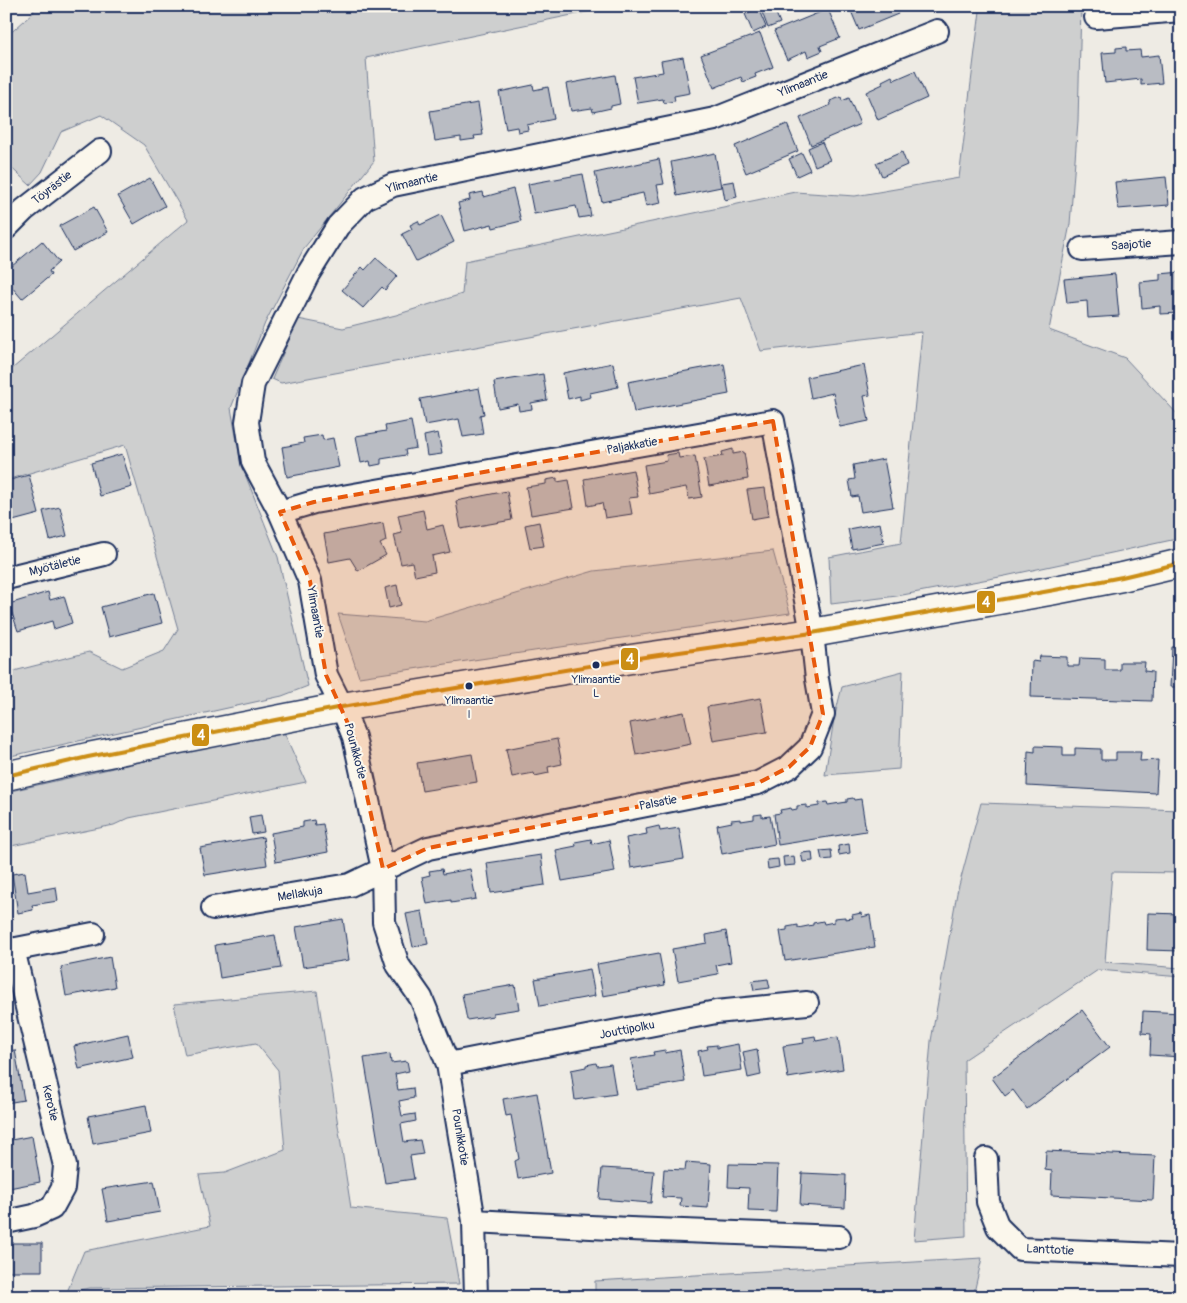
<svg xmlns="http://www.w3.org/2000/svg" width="1187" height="1303" font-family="Pangolin,sans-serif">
  <rect width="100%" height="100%" fill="#eeebe4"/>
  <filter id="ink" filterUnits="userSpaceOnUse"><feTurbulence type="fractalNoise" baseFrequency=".02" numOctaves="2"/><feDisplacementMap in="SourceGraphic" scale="10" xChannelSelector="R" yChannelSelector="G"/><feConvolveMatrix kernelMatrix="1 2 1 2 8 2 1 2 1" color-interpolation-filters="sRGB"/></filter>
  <g filter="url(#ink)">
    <!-- green -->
    <path fill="#cecfcf" stroke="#747f96" d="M 33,6 L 615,6 L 366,58 L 374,161 L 304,248 L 265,323 L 231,408 L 241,464 L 278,557 L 308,686 L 282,696 L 6,757 L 6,673 L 89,652 L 122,668 L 164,651 L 178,629 L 125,445 L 6,480 L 6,374 L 188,220 L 144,145 L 101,115 L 61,132 L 42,172 L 30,185 L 6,163 L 6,37 L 34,12 Z
      M 953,6 L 1081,6 L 1078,121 L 1070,224 L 1049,330 L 1125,358 L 1181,418 L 1181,538 L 1005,576 L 897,596 L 831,604 L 829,557 L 901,543 L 922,332 L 761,351 L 741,298 L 281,383 L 272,379 L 298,319 L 343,328 L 396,315 L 462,294 L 465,261 L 795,192 L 855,196 L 959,178 L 980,11 L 956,10 Z
      M 773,551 L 790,613 L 359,677 L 338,614 L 425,621 L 594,571 Z
      M 903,671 L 899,769 L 825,775 L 834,719 L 842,687 Z
      M 283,730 L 306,782 L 129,818 L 114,825 L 6,847 L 6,792 Z
      M 981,803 L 1181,810 L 1181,873 L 1112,872 L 1105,962 L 1181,968 L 1181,977 L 1098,970 L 964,1060 L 966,1236 L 914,1240 L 931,1041 L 957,893 Z
      M 317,991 L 351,1208 L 447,1218 L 459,1284 L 90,1288 L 67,1292 L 84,1251 L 210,1226 L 199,1175 L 225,1173 L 285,1150 L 278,1070 L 256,1043 L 185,1055 L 174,1004 Z
      M 982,1258 L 973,1297 L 595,1297 L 595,1281 Z"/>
    <!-- building -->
    <path fill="#b9bcc3" stroke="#1b2f5e" d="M 762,6 L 773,6 L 780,23 L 768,28 L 760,7 Z
      M 864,6 L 895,6 L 898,14 L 859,30 L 851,11 Z
      M 758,8 L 766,27 L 753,33 L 745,14 Z
      M 828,9 L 840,38 L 820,46 L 822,51 L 808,57 L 806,51 L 787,60 L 774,31 Z
      M 760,33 L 773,67 L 755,74 L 756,77 L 743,82 L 741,77 L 714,88 L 701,55 Z
      M 1126,47 L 1126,51 L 1140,50 L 1141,57 L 1159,55 L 1162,83 L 1141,85 L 1141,79 L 1105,83 L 1102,53 L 1116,52 L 1116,48 Z
      M 683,57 L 690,93 L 674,96 L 675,101 L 664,103 L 663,99 L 638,103 L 633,77 L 663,72 L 661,61 Z
      M 915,71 L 927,98 L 878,120 L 866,92 L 883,84 L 882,81 L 892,76 L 894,80 Z
      M 615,75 L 620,104 L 611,106 L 611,108 L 593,112 L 592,108 L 571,111 L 566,84 Z
      M 533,85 L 534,90 L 548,87 L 554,119 L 527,125 L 528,130 L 518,132 L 517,127 L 506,129 L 499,92 Z
      M 841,97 L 842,101 L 849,98 L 860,124 L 811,145 L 800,118 L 831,105 L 830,101 Z
      M 478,103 L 483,135 L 474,136 L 475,139 L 461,141 L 461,137 L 435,141 L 430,111 Z
      M 787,124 L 798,151 L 746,173 L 735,146 Z
      M 822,142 L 830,160 L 815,166 L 808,148 Z
      M 902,152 L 907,165 L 882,176 L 876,163 Z
      M 715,153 L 721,187 L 677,196 L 671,162 Z
      M 802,153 L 810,170 L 797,176 L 789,159 Z
      M 659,159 L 664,184 L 657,185 L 661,203 L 646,206 L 643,193 L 602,202 L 595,173 Z
      M 583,174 L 591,216 L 579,218 L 576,206 L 534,214 L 528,184 Z
      M 1166,177 L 1169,205 L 1118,209 L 1115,182 Z
      M 150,178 L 165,206 L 134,224 L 118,196 Z
      M 734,181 L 737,197 L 725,200 L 722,183 Z
      M 513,189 L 521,221 L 493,228 L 492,224 L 465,231 L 458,203 L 470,200 L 469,195 L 483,192 L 484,197 Z
      M 94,207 L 108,232 L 73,251 L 59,226 Z
      M 441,215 L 454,242 L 416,261 L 402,234 L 412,229 L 410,225 L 418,221 L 420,225 Z
      M 42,241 L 59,262 L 49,271 L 51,275 L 22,299 L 6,280 L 6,271 Z
      M 376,258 L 397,276 L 385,290 L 382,287 L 363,308 L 342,290 L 362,267 L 365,270 Z
      M 1181,272 L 1181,313 L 1160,314 L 1160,306 L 1142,308 L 1140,282 L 1160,280 L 1160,274 Z
      M 1115,274 L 1119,316 L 1088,318 L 1087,301 L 1067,303 L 1064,279 Z
      M 613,363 L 618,387 L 590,393 L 591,397 L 580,400 L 580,396 L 568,399 L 563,373 Z
      M 724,364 L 729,394 L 634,412 L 628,382 Z
      M 864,365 L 870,395 L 864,396 L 869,421 L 840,427 L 833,393 L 811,398 L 807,377 Z
      M 543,374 L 547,400 L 531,403 L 532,409 L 519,411 L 518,404 L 498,408 L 494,382 Z
      M 479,388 L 484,414 L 480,415 L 483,434 L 463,437 L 459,419 L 425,425 L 420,399 Z
      M 411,421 L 416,448 L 405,450 L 406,455 L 381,459 L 381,464 L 371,466 L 370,461 L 361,463 L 356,436 L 386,431 L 385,426 Z
      M 438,433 L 442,454 L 427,456 L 424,436 Z
      M 322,435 L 323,440 L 333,438 L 339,467 L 287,477 L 282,447 L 304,443 L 303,438 Z
      M 733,449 L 733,454 L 744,452 L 748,479 L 709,486 L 704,459 L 723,456 L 722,452 Z
      M 678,453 L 679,458 L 695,456 L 702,497 L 689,499 L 686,487 L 649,494 L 644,465 L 667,461 L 666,455 Z
      M 122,454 L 132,487 L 100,496 L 91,463 Z
      M 884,459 L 893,507 L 861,512 L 858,496 L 852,497 L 849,480 L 855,479 L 853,465 Z
      M 633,470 L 638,497 L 629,498 L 632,514 L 605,518 L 602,503 L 588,506 L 584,479 Z
      M 29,475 L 39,514 L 9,522 L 6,512 L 6,481 Z
      M 557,478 L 557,482 L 569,480 L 574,508 L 531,515 L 526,487 L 546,484 L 546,480 Z
      M 765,488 L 769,516 L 752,519 L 747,490 Z
      M 507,491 L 512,520 L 461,529 L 456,501 Z
      M 60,507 L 67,536 L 50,540 L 43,511 Z
      M 423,510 L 427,529 L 443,525 L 450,552 L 432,556 L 435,572 L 415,576 L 412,562 L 401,564 L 394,535 L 402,533 L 398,515 Z
      M 539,522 L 544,546 L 530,548 L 525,525 Z
      M 383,523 L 386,541 L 380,544 L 386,555 L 358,571 L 350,558 L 329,562 L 324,534 Z
      M 880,523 L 884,543 L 852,549 L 848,529 Z
      M 397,585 L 401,605 L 389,608 L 385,588 Z
      M 48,592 L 50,600 L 64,596 L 72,623 L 54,629 L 52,621 L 18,631 L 9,604 Z
      M 154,593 L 162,623 L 109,637 L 101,607 Z
      M 1181,645 L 1181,687 L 1170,687 L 1172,647 L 1181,647 Z
      M 1040,656 L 1067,657 L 1067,666 L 1079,666 L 1080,658 L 1105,659 L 1105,670 L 1120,670 L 1120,662 L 1145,662 L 1144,671 L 1153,672 L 1152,701 L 1031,697 L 1032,661 L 1039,662 Z
      M 761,698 L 767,732 L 713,741 L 707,707 Z
      M 684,712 L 691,744 L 636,755 L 630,723 Z
      M 557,739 L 562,764 L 548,767 L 549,773 L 535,776 L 534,773 L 512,777 L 506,749 Z
      M 1035,746 L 1063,747 L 1063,756 L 1075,756 L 1075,748 L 1101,749 L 1101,760 L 1116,760 L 1116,752 L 1141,752 L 1140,761 L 1158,760 L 1156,793 L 1027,786 L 1028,751 L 1035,752 Z
      M 472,754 L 477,782 L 422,791 L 417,763 Z
      M 853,798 L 854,800 L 861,799 L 866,831 L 778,845 L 774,814 L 781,813 L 780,810 L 791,808 L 792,810 L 797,809 L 797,806 L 807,805 L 807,808 L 819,806 L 819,803 L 827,802 L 828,805 L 847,802 L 847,799 Z
      M 762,814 L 762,817 L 770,816 L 775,844 L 722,854 L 717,825 L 732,822 L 731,820 L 741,819 L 741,821 L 754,819 L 754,815 Z
      M 261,815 L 264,832 L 252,834 L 249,817 Z
      M 314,820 L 315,825 L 323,824 L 328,852 L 276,862 L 271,833 L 303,827 L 303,822 Z
      M 659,826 L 660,831 L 679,828 L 684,859 L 631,868 L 626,838 L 647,834 L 646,829 Z
      M 263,837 L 267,865 L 205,875 L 200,848 Z
      M 591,839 L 592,844 L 609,840 L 615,872 L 562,881 L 556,850 L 576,846 L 575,842 Z
      M 849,844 L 850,853 L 839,855 L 838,846 Z
      M 831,850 L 832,859 L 822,860 L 820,851 Z
      M 812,852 L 813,861 L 803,862 L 801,853 Z
      M 541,855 L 545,885 L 491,893 L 487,863 Z
      M 794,856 L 795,865 L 784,866 L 783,857 Z
      M 778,859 L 779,867 L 768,869 L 767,860 Z
      M 442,869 L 443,874 L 470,869 L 476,899 L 451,903 L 451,900 L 427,904 L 422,877 L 430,875 L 429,871 Z
      M 25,872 L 28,892 L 56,887 L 58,901 L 32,905 L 33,910 L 18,913 L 12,874 Z
      M 422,911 L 428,944 L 413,947 L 406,914 Z
      M 861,913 L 862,917 L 870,915 L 875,947 L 785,961 L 780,931 L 787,930 L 787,927 L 798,925 L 798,928 L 813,925 L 813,923 L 823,921 L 824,924 L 834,922 L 834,918 L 845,917 L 845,919 L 853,918 L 852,915 Z
      M 1148,913 L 1181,914 L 1181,951 L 1147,950 Z
      M 343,919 L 349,960 L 303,967 L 296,927 Z
      M 726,931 L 731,962 L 716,965 L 718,974 L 678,981 L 672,949 L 707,943 L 706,935 Z
      M 275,935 L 281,968 L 220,978 L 215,945 Z
      M 659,953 L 665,985 L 603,996 L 597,964 Z
      M 110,957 L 115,987 L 66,996 L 61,967 Z
      M 590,969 L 595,996 L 540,1006 L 535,979 Z
      M 768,979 L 770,988 L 754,990 L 752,981 Z
      M 515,985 L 519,1009 L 493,1013 L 493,1016 L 467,1020 L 462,994 Z
      M 1082,1010 L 1110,1047 L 1027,1109 L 1013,1090 L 1005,1096 L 992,1078 Z
      M 1143,1011 L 1181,1013 L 1181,1057 L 1150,1055 L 1151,1034 L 1142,1033 Z
      M 128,1034 L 133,1057 L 79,1069 L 74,1046 Z
      M 815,1036 L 816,1041 L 838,1037 L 843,1069 L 788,1078 L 783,1046 L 804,1043 L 803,1038 Z
      M 738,1044 L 742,1070 L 702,1076 L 698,1051 L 708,1049 L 707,1046 L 717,1045 L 717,1048 Z
      M 757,1049 L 761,1075 L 748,1078 L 743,1052 Z
      M 15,1050 L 24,1100 L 6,1103 L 6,1051 Z
      M 665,1050 L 665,1053 L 680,1050 L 685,1082 L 637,1090 L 631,1059 L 654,1055 L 653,1052 Z
      M 390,1054 L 391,1063 L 407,1061 L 409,1071 L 395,1074 L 398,1090 L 413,1088 L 414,1098 L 399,1101 L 402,1116 L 415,1114 L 416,1121 L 401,1124 L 404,1142 L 420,1140 L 423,1154 L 410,1156 L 414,1179 L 385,1183 L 364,1058 Z
      M 596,1063 L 597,1066 L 611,1064 L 616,1094 L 575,1100 L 571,1070 L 586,1067 L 586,1065 Z
      M 537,1093 L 551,1173 L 518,1179 L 515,1161 L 519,1159 L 511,1115 L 506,1116 L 503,1099 Z
      M 146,1105 L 151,1133 L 93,1144 L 88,1116 Z
      M 32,1136 L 40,1182 L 9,1188 L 6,1174 L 6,1141 Z
      M 1046,1151 L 1155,1156 L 1153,1200 L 1051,1195 L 1052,1171 L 1045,1170 Z
      M 686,1162 L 711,1164 L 708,1208 L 680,1206 L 681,1198 L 662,1197 L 664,1169 L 685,1170 Z
      M 729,1164 L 778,1165 L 776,1212 L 748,1211 L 749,1188 L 728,1187 Z
      M 602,1168 L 654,1171 L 651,1203 L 599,1199 Z
      M 802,1173 L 846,1175 L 845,1208 L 800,1205 Z
      M 154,1181 L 160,1212 L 108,1221 L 102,1189 Z
      M 6,1243 L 42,1243 L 42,1271 L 6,1271 Z
      M 1120,1293 L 1146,1297 L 1120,1297 Z
      M 247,1294 L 304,1294 L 304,1297 L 247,1297 Z
      M 505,1294 L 559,1294 L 559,1297 L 505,1297 Z"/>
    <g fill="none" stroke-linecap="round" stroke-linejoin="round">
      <!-- street casing -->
      <g stroke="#1b2f5e" stroke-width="26">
        <path id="street" d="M 1096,17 L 1181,10
          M 6,228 L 24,210 L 100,151
          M 1082,249 L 1181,242
          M 6,578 L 104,554
          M 213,908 L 350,885 L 428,848 L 758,783 L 789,767 L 810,747 L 823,714 L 817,679 L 812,633 L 773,421 L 314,502 L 280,512
          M 6,951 L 93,934
          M 448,1064 L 716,1012 L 807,1003
          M 986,1159 L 988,1202 L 998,1227 L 1020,1249 L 1181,1256
          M 474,1221 L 476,1297
          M 6,1222 L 34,1216 L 52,1208 L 63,1188 L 65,1166 L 13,949
          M 839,1237 L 630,1229 L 474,1221 L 448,1064 L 421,998 L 398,965 L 384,922 L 383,869 L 354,737 L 342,707 L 326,675 L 310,581 L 280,512 L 253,462 L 247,422 L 253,384 L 308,274 L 338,226 L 365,198 L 393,185 L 715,119 L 937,31"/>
      </g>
      <!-- secondary casing -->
      <g stroke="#1b2f5e" stroke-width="31">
        <path id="secondary" d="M 6,776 L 88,757 L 342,707 L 631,659 L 812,633 L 1055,590 L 1122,577 L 1181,563"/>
      </g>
      <!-- street -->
      <use href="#street" stroke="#fbf7ec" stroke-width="22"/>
      <!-- secondary -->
      <use href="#secondary" stroke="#fbf7ec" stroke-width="28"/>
      <!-- bus-1 casing -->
      <g stroke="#fbf7ec" stroke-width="8">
        <path id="bus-1" d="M 6,776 L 88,757 L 342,707 L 631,659 L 812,633 L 1055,590 L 1122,577 L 1181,563"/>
      </g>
      <!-- bus-1 -->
      <use href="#bus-1" stroke="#cb8e13" stroke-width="4"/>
    </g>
  </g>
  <!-- marked area -->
  <path fill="#e8590c" fill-opacity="0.2" stroke="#e8590c" stroke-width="4" stroke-dasharray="10 6" stroke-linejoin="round" d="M 773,421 L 823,714 L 810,747 L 789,767 L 758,783 L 428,848 L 383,869 L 354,737 L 326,675 L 310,581 L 280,512 L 314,502 Z"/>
  <!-- markers -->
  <g fill="#1b2f5e" stroke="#fbf7ec" stroke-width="2">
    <circle cx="596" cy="665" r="4.5"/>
    <circle cx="469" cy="686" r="4.5"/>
  </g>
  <g text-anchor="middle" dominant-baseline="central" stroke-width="4" stroke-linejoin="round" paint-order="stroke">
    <!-- bus labels -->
    <g font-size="11" fill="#1b2f5e" stroke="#fbf7ec">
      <text x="596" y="679">Ylimaantie<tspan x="596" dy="14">L</tspan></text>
      <text x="469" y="700">Ylimaantie<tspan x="469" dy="14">I</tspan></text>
    </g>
    <!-- street labels -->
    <g font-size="12" fill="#1b2f5e" stroke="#fbf7ec">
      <text transform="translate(803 84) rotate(-22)">Ylimaantie</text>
      <text transform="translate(412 183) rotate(-14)">Ylimaantie</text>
      <text transform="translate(52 188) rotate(-38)">Töyrästie</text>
      <text transform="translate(1131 245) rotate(-4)">Saajotie</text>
      <text transform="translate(632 446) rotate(-10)">Paljakkatie</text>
      <text transform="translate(55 566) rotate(-14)">Myötäletie</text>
      <text transform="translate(315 612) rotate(80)">Ylimaantie</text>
      <text transform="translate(355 751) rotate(75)">Pounikkotie</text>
      <text transform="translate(658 803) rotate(-11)">Palsatie</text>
      <text transform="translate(300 894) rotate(-9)">Mellakuja</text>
      <text transform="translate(627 1030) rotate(-11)">Jouttipolku</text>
      <text transform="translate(50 1103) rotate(76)">Kerotie</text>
      <text transform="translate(460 1137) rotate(81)">Pounikkotie</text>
      <text transform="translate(1050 1250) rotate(3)">Lanttotie</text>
    </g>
  </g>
  <g stroke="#fbf7ec" stroke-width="2">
    <rect x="976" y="590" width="20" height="24" rx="5" fill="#cb8e13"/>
    <rect x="620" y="647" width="19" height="24" rx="5" fill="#cb8e13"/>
    <rect x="191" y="723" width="19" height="24" rx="5" fill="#cb8e13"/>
  </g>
  <g font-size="14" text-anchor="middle" font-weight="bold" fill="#fff">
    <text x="986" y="607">4</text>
    <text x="630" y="664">4</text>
    <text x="201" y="740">4</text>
  </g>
  <!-- margin -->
  <rect width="1187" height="1303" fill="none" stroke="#fbf7ec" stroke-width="25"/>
  <rect x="12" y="12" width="1162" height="1278" fill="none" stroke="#1b2f5e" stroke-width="2" filter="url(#ink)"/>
</svg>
